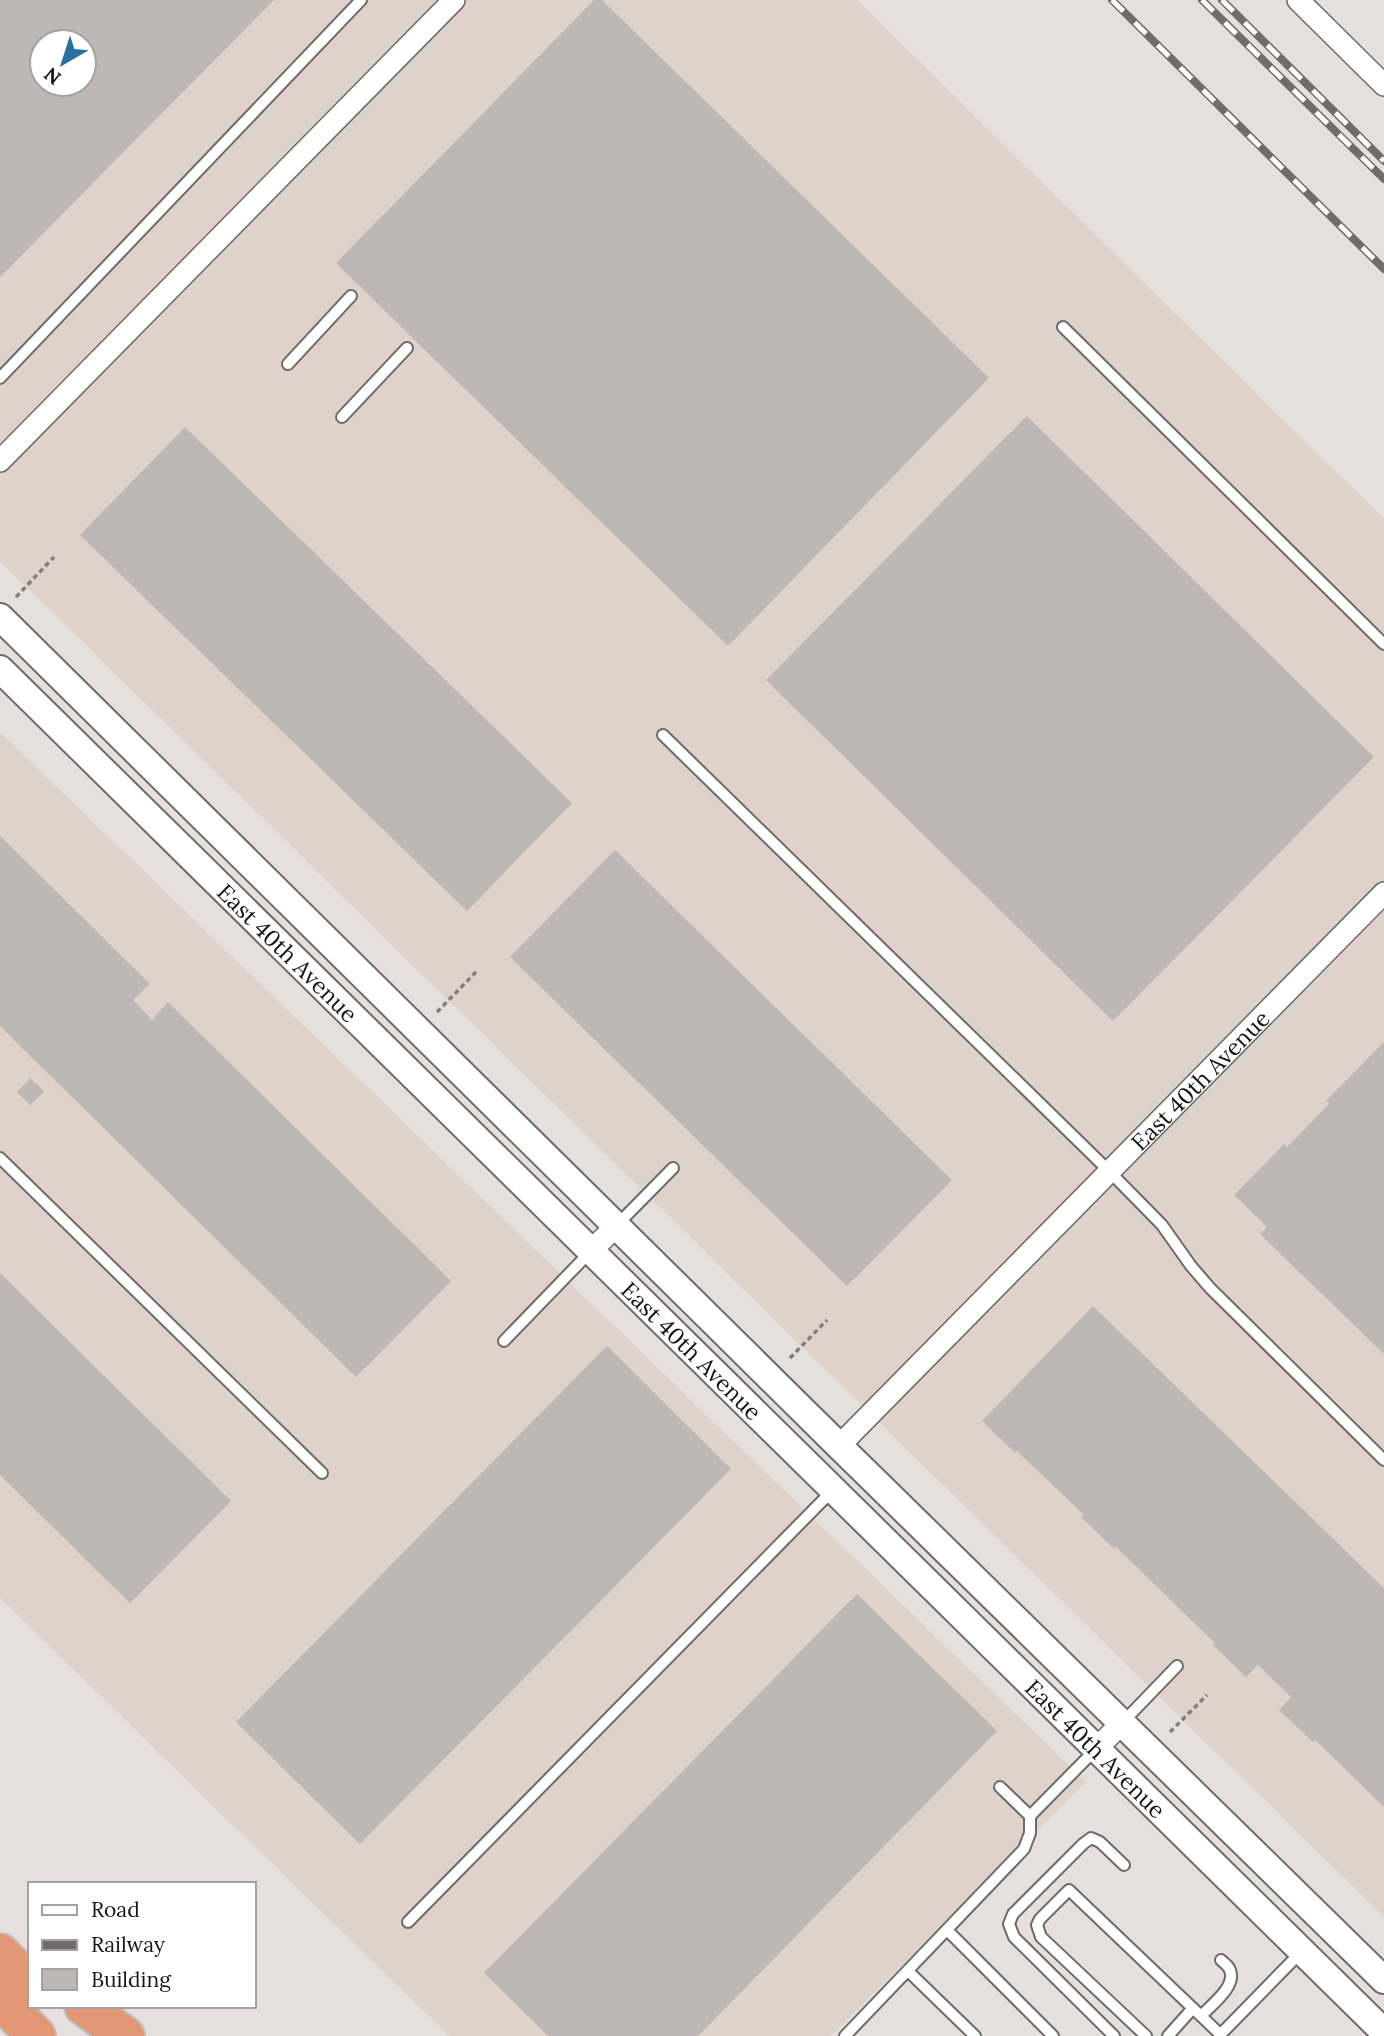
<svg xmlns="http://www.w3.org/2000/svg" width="1384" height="2036" font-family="Lora,serif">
  <rect width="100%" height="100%" fill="#e5dfdd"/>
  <!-- built -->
  <path fill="#dfd2cb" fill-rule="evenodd" d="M 0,0 L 857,0 L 1384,519 L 1384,1917 L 0,561 ZM 42,42 L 84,42 L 84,84 L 42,84 Z
    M 0,732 L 1086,1782 L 831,2036 L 449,2036 L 0,1598 Z"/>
  <!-- building -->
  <path fill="#bdb7b5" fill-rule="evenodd" d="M 0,0 L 274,0 L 0,277 ZM 42,42 L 84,42 L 84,84 L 42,84 Z
    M 594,0 L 602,0 L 989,378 L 728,646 L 336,263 Z
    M 1027,416 L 1374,757 L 1113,1021 L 766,680 Z
    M 185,427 L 572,803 L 467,911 L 80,535 Z
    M 0,836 L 150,984 L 133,1000 L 152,1020 L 168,1002 L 451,1281 L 356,1377 L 0,1026 Z
    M 615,850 L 952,1180 L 847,1286 L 510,957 Z
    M 1384,1042 L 1384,1354 L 1260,1234 L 1267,1227 L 1234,1195 L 1284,1144 L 1287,1147 L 1329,1104 L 1326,1101 Z
    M 30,1078 L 44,1091 L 30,1105 L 17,1092 Z
    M 0,1273 L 231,1501 L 130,1603 L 0,1475 Z
    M 1093,1306 L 1384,1588 L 1384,1807 L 1315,1740 L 1313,1742 L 1279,1710 L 1291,1697 L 1258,1665 L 1246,1677 L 1213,1645 L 1215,1643 L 1116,1547 L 1114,1549 L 1081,1517 L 1084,1515 L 1017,1451 L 1015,1453 L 982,1421 Z
    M 607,1346 L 731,1469 L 360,1844 L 236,1722 Z
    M 857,1594 L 997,1731 L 698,2036 L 548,2036 L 484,1973 Z"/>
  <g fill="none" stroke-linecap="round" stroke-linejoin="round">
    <!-- service casing -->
    <g stroke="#6f6967" stroke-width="14">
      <path id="service" d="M 1063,327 L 1384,644
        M 288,364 L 351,296
        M 0,378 L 361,0
        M 342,417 L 407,348
        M 663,735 L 1110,1172 L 1162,1225 L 1191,1266 L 1210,1288 L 1384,1460
        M 0,1158 L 322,1473
        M 617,1225 L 673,1168
        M 504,1341 L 592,1250
        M 1123,1722 L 1177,1666
        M 1000,1787 L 1030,1816
        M 408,1922 L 832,1491
        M 947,1930 L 1053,2036
        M 908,1971 L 975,2036
        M 1201,2016 C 1211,2005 1239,1985 1229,1968 C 1227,1965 1224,1963 1221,1960
        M 845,2036 L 1024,1849 L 1030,1833 L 1030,1816 L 1096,1749
        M 1114,2036 L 1014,1937 L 1009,1924 L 1013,1914 L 1083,1844 L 1091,1838 L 1100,1842 L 1124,1865
        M 1146,2036 L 1041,1937 L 1037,1925 L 1040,1919 L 1069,1890 L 1221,2035
        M 1168,2036 L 1193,2008
        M 1219,2036 L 1302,1951"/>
    </g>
    <!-- minor casing -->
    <g stroke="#6f6967" stroke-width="24">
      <g id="minor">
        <path d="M 1298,0 L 1384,85"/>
        <path d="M 0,461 L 454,0"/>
        <path d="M 592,1250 L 617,1225"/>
        <path id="s1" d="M 839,1446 L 1384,893"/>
        <path d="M 1096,1749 L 1122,1723"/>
      </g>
    </g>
    <!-- tertiary casing -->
    <g stroke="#6f6967" stroke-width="30">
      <g id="tertiary">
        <path d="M 0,617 L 839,1446 L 1384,1980"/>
        <path id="s2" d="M 0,669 L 1384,2032"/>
      </g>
    </g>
    <!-- motorway casing -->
    <g stroke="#bebebd" stroke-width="42">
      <path id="motorway" d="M 0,1953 L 30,1983
        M 0,1999 L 36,2036
        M 84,2006 L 125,2036"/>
    </g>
    <!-- path -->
    <path stroke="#847f7e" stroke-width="3.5" stroke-dasharray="5 3.5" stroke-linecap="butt" d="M 16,597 L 54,557
      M 437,1012 L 476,972
      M 790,1358 L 827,1320
      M 1170,1732 L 1207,1695"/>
    <!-- service -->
    <use href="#service" stroke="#fff" stroke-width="10"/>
    <!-- minor -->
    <use href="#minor" stroke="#fff" stroke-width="21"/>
    <!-- tertiary -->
    <use href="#tertiary" stroke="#fff" stroke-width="26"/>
    <!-- motorway -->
    <use href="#motorway" stroke="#e29875" stroke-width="38"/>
    <!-- rail casing -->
    <g stroke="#706c6b" stroke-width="8">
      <path id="rail" d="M 1112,0 L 1384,269
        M 1202,0 L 1384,179
        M 1222,0 L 1384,161"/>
    </g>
    <!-- rail -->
    <use href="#rail" stroke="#fff" stroke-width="5" stroke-dasharray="16" stroke-linecap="butt"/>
  </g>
  <g text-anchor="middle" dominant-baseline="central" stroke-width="6" stroke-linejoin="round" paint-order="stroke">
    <!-- street labels -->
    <g font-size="23" fill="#181615" stroke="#fff">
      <text stroke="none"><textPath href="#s2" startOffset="404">East 40th Avenue</textPath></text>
      <text stroke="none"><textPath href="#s1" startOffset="514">East 40th Avenue</textPath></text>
      <text stroke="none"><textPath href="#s2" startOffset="971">East 40th Avenue</textPath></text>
      <text stroke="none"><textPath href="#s2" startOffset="1538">East 40th Avenue</textPath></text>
    </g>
  </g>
  <!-- legend -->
  <rect x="28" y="1882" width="228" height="126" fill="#ffffff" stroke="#a3a2a1" stroke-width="2"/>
  <rect x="42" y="1905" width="35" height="10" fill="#ffffff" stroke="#a3a2a1" stroke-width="2"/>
  <text x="91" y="1917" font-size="21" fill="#181615">Road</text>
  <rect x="42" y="1940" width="35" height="10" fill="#706c6b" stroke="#a3a2a1" stroke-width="2"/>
  <text x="91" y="1952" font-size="21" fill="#181615">Railway</text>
  <rect x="42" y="1969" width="35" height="21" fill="#bdb7b5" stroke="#a3a2a1" stroke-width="2"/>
  <text x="91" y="1987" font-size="21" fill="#181615">Building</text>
  <!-- north arrow -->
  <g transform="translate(63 63) rotate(219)"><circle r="33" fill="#ffffff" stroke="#a3a2a1" stroke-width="2"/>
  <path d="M0-5L12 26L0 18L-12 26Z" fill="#2670a3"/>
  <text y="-10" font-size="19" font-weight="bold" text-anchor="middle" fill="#181615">N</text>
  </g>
</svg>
